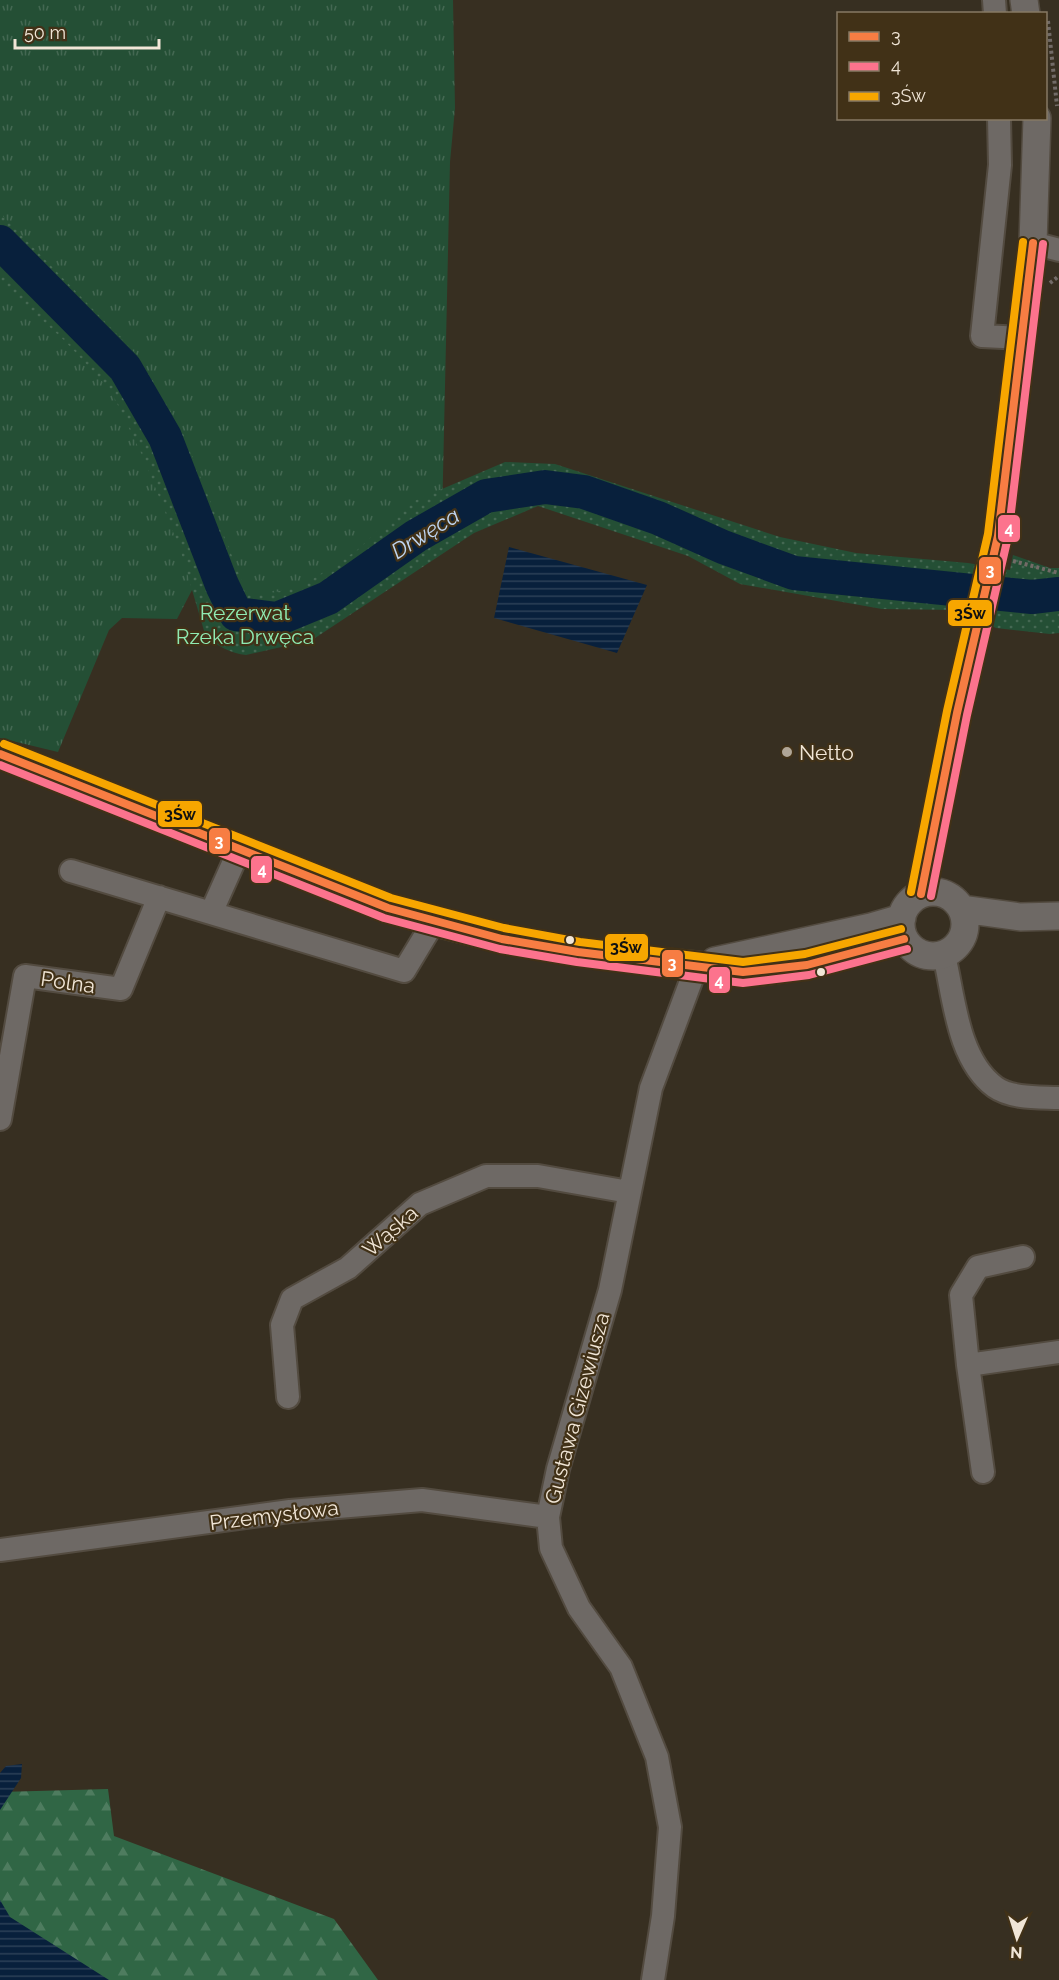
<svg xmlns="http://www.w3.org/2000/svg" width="1059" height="1980" font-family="Raleway,sans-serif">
  <defs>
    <pattern id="grass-tufts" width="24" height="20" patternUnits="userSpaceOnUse" patternTransform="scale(1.5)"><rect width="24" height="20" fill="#244f35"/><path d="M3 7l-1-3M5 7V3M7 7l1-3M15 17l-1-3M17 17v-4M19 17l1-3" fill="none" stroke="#446852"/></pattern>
    <pattern id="forest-firs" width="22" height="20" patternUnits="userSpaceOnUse" patternTransform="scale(1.5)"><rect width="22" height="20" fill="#306645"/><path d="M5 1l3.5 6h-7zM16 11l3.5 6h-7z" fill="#4e7c5f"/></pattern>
    <pattern id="park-dots" width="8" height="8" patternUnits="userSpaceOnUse" patternTransform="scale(1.5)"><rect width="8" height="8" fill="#244f35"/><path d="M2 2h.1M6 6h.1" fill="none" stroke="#446852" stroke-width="1.8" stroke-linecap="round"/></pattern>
    <pattern id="water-rules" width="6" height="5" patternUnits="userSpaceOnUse" patternTransform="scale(1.5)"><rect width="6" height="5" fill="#08203c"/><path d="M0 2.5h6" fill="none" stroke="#2c4057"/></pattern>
  </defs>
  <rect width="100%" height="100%" fill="#372f21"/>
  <!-- grass -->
  <path fill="url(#grass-tufts)" d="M 0,0 L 453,0 L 455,108 L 450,162 L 442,521 L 277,619 L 192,590 L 177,619 L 122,618 L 109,630 L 58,752 L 0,738 Z"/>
  <!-- forest -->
  <path fill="url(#forest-firs)" d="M 108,1789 L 114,1836 L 334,1919 L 378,1980 L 0,1980 L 0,1792 Z"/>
  <!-- park -->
  <path fill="url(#park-dots)" d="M 0,213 L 139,357 L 182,431 L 246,591 L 262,595 L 302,586 L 356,551 L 407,504 L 505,462 L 555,464 L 780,537 L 856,553 L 968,563 L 1010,570 L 1013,555 L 1050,568 L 1059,568 L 1059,633 L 1050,634 L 996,628 L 957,610 L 882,609 L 740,584 L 688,556 L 538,506 L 474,533 L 312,640 L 246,655 C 232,654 214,645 205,634 L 180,549 L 143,457 L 111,391 L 65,341 L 0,282 Z"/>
  <!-- water -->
  <path fill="url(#water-rules)" d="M 509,547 L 647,585 L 617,653 L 494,618 Z
    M 22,1764 L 21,1778 L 0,1810 L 0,1773 L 6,1766 Z
    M 0,1900 L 10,1917 L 109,1980 L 0,1980 Z"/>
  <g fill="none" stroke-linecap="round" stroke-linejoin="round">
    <!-- river -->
    <path stroke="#08203c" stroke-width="34" d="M 0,242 L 125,368 L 165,437 L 222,585 L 236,614 L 277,619 L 328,598 L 416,536 L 486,496 L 545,487 L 584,492 L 658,518 L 723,547 L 794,573 L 1032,597 L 1059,594"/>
    <!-- minor casing -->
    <g stroke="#534b40" stroke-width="26">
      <path id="minor" d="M 994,0 L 995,14
        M 999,118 L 1000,165 L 982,336 L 1022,338
        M 1033,243 L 1059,250
        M 71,871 L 404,971 L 433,923
        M 211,913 L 240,848
        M 944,955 C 954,996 957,1059 995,1087 C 1012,1099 1040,1097 1059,1098
        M 0,1119 L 25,976 L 121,989 L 159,897
        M 968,1365 L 961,1295 L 978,1267 L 1023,1257
        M 288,1397 L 282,1325 L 292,1299 L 348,1268 L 420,1204 L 486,1176 L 538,1176 L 629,1192
        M 983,1472 L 968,1365 L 1059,1352
        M 0,1550 L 290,1511 L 422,1500 L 548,1517
        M 653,1980 L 663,1916 L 670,1827 L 657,1757 L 621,1667 L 579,1608 L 551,1548 L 548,1517 L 558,1469 L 610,1290 L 651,1088 L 697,965"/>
    </g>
    <!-- tertiary casing -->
    <g stroke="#534b40" stroke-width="30">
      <path id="tertiary" d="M 1024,0 L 1026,14
        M 0,754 L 388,908 C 490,942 589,956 695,965 C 713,966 732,973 749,972 C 798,971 857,952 904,939
        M901 924a32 32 0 1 1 64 0a32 32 0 1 1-64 0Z
        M 921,894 L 957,713 L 998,536 L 1033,243 L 1037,118
        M 962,909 L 1020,917 L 1059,916
        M 715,961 L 871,927 L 902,918"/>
    </g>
    <!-- path -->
    <path stroke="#726b67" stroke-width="4" stroke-dasharray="3 3" stroke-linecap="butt" d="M 1048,21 L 1057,106
      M 1050,283 L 1059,276
      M 1013,561 L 1059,573"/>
    <!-- minor -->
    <use href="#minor" stroke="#6e6965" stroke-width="22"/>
    <!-- tertiary -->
    <use href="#tertiary" stroke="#6e6965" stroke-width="27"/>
    <!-- bus-1 casing -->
    <g stroke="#413117" stroke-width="12">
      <path id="bus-1" d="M 0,754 L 388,908 L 502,939 L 578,952 L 743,972 L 807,965 L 904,939
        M 921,894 L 957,713 L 998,536 L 1033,243"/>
    </g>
    <!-- bus-2 casing -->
    <g stroke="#413117" stroke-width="12">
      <path id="bus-2" d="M 0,765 L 384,918 L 500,949 L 577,962 L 743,983 L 809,975 L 907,949
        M 931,896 L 967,715 L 1008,537 L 1043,244"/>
    </g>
    <!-- bus-3 casing -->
    <g stroke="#413117" stroke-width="12">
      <path id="bus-3" d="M 4,744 L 391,898 L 504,928 L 580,942 L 743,962 L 805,954 L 901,929
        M 911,892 L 947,711 L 988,534 L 1023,242"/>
    </g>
    <!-- bus-1 -->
    <use href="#bus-1" stroke="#f77d43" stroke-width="8"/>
    <!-- bus-2 -->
    <use href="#bus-2" stroke="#fc738d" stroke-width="8"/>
    <!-- bus-3 -->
    <use href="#bus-3" stroke="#f7a600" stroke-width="8"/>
  </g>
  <!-- markers -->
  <circle fill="#b0a697" stroke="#413117" stroke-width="2" cx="787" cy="752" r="6"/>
  <g fill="#f1e6d7" stroke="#413117" stroke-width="2">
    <circle cx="570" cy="940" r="5"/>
    <circle cx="821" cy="972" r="5"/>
  </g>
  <g text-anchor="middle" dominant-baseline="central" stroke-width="4.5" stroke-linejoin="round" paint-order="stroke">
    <!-- park labels -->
    <g font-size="21" fill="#8febb3" stroke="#413117">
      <text x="245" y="612">Rezerwat<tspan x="245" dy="24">Rzeka Drwęca</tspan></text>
    </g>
    <!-- poi labels -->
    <g font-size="21" fill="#f1e6d7" stroke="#413117" text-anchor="start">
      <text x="799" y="752">Netto</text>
    </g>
    <!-- street labels -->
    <g font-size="21" fill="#f1e6d7" stroke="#413117">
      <text transform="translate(68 982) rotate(8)">Polna</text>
      <text transform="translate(390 1231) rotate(-41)">Wąska</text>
      <text transform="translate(577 1408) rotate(-75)">Gustawa Gizewiusza</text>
      <text transform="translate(274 1515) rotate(-7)">Przemysłowa</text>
    </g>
    <!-- water labels -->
    <g font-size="22" font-style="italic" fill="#bed5f2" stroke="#413117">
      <text transform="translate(425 533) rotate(-32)">Drwęca</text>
    </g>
  </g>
  <g stroke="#413117" stroke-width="2">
    <rect x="997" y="514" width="24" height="29" rx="6" fill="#fc738d"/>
    <rect x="978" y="556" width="24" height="29" rx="6" fill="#f77d43"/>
    <rect x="947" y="599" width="46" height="28" rx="6" fill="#f7a600"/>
    <rect x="157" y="800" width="46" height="28" rx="6" fill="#f7a600"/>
    <rect x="208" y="827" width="23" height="28" rx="6" fill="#f77d43"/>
    <rect x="250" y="855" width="23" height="29" rx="6" fill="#fc738d"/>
    <rect x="604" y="933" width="45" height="29" rx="6" fill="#f7a600"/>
    <rect x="661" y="949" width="23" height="29" rx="6" fill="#f77d43"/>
    <rect x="708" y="966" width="23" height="28" rx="6" fill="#fc738d"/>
  </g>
  <g font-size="16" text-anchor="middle" font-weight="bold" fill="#fff">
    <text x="1009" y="534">4</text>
    <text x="990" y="576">3</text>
    <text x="219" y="847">3</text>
    <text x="262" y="875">4</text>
    <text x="672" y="969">3</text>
    <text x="719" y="986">4</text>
  </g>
  <g font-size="16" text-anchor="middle" font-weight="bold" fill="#111">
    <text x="970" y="619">3Św</text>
    <text x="180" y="820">3Św</text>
    <text x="626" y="953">3Św</text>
  </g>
  <!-- legend -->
  <rect x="837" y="12" width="210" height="108" fill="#413117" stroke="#877964" stroke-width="1.5"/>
  <rect x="849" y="32" width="30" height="9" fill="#f77d43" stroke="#877964" stroke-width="1.5"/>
  <text x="891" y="42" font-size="18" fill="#f1e6d7">3</text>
  <rect x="849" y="62" width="30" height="9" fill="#fc738d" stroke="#877964" stroke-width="1.5"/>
  <text x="891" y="72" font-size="18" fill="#f1e6d7">4</text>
  <rect x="849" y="92" width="30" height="9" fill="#f7a600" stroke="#877964" stroke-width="1.5"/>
  <text x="891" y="102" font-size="18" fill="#f1e6d7">3Św</text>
  <!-- north arrow -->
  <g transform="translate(1017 1938) rotate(183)" stroke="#413117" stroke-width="4.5" paint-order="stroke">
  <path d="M0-4.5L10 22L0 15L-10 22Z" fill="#f1e6d7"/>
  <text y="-9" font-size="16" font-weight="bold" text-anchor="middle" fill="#f1e6d7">N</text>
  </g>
  <!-- scale -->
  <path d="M15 39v9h144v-9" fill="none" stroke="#f1e6d7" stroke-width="3"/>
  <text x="24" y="39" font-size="18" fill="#f1e6d7" stroke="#413117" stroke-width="4.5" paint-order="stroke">50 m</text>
</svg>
